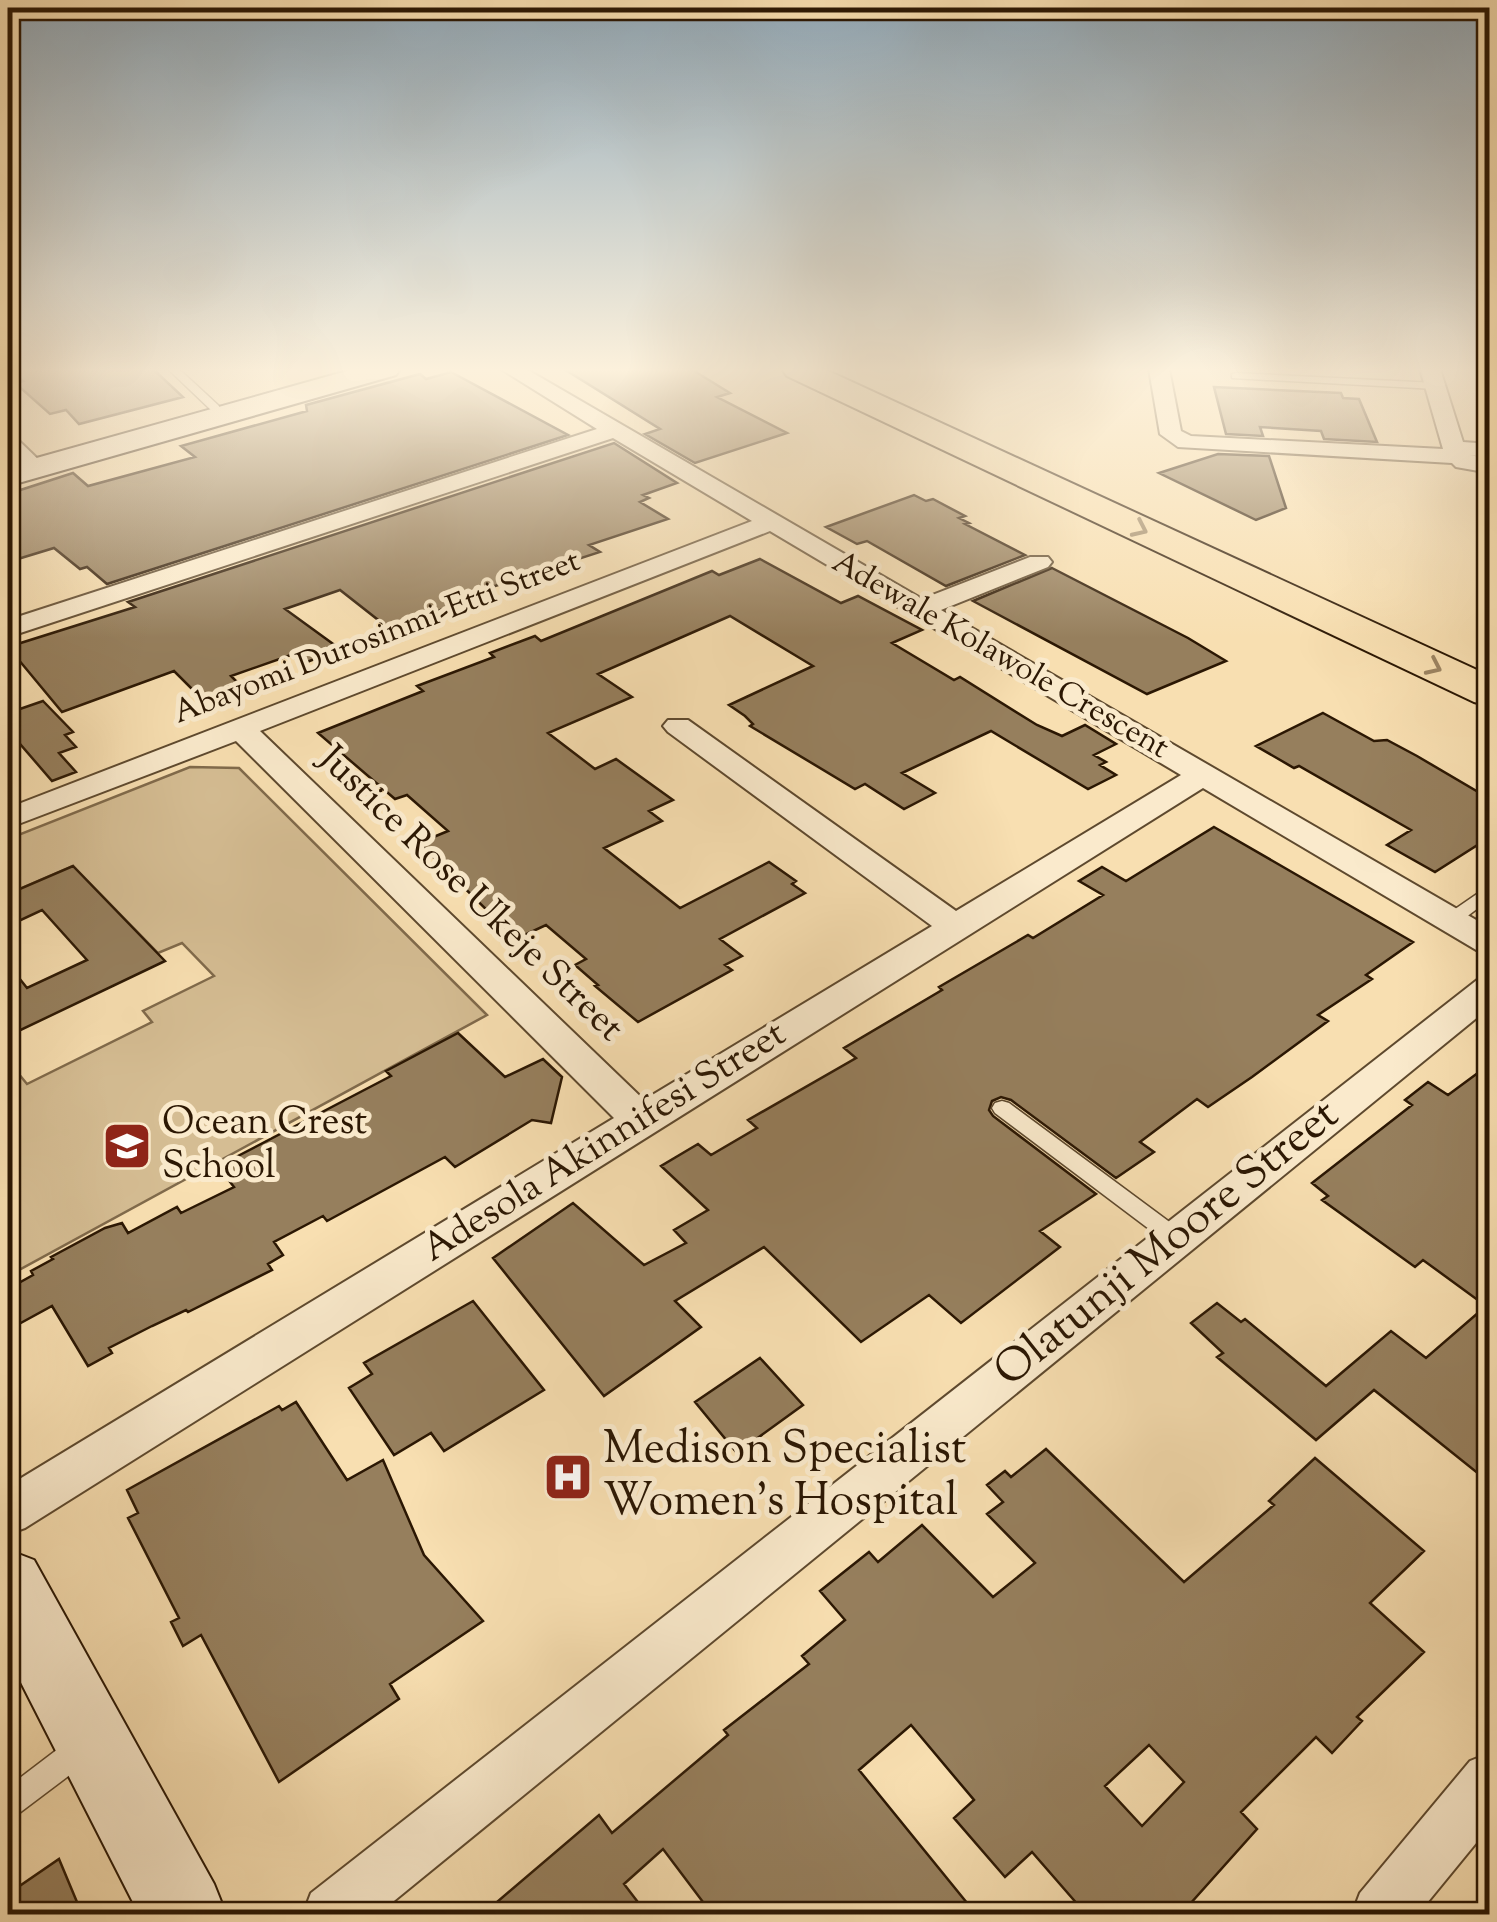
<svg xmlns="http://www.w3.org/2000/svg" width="1497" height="1922" font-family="'Sorts Mill Goudy',serif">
  <rect width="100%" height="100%" fill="#f8dfb1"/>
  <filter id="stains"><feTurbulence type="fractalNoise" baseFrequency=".002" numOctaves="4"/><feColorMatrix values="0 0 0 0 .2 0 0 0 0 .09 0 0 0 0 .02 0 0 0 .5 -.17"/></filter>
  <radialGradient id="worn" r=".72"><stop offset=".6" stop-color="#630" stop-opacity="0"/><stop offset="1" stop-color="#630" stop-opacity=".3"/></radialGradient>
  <!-- green -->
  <path fill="#d5bd93" stroke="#806a4b" stroke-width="2.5" d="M 190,767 L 239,768 L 487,1015 L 8,1276 L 8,1078 L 18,1073 L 27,1084 L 152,1022 L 143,1011 L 214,976 L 182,943 L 158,953 L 73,866 L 8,894 L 8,839 Z"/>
  <!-- building -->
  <path fill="#967f5d" stroke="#2b1703" stroke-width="2.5" fill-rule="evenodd" d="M 9,369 L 153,369 L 183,397 L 79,424 L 66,410 L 50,414 L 15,383 L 23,381 Z
    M 564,369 L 691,369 L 730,393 L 717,397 L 787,433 L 695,463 L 645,434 L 660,429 Z
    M 451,372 L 568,435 L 107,584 L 87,567 L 80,569 L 54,548 L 8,562 L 8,494 L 73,473 L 88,486 L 195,457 L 181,446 L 307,411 L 306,405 L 420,374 L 426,379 Z
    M 1214,387 L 1341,393 L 1343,398 L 1359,399 L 1377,442 L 1324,439 L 1321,431 L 1260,427 L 1263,436 L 1226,434 Z
    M 614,443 L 677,483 L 643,495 L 649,498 L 640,502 L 668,519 L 589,545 L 600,552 L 458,598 L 463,601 L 391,630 L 340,590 L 285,609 L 340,649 L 302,664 L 291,655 L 231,676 L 241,686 L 203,700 L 174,671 L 62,712 L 8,647 L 135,607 L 128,602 Z
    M 1218,454 L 1269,456 L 1286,508 L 1256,520 L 1159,473 Z
    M 914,495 L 926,501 L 933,499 L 965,516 L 959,518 L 969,523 L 965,524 L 1025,555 L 946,586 L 867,541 L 857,544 L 826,527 Z
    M 760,559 L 841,603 L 858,596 L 922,630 L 892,643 L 954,680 L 960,677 L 1037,725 L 1062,736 L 1085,725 L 1116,744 L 1094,755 L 1106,762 L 1100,765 L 1116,775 L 1088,789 L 991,731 L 902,773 L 935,793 L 904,809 L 865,784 L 855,789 L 750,726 L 753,724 L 745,716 L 729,705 L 813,666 L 730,616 L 598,674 L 632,697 L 548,733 L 595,769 L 616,759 L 673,800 L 649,811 L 662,821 L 604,848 L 680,908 L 769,862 L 796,881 L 792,884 L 805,893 L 720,939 L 742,956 L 725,965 L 732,970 L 638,1022 L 595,986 L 598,985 L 575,965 L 586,959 L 546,925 L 516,939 L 419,843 L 448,831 L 407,795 L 395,799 L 318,733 L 423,691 L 417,686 L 494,657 L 490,653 L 535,636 L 541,641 L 712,571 L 719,575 Z
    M 1052,568 L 1188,638 L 1226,661 L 1147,694 L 973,601 Z
    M 43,701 L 73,732 L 65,735 L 76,747 L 59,753 L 76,772 L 52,781 L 8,730 L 8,710 L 13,706 L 17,710 Z
    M 1323,713 L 1374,741 L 1387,740 L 1417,756 L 1490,799 L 1490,837 L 1435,872 L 1387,845 L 1411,830 L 1299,766 L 1294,768 L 1256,746 Z
    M 1214,827 L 1413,942 L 1366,975 L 1372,979 L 1318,1015 L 1328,1021 L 1252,1077 L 1208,1107 L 1197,1099 L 1140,1142 L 1154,1152 L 1116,1178 L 1011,1100 L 1001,1097 L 992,1101 L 989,1110 L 993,1116 L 1096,1194 L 1040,1231 L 1060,1247 L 961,1323 L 929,1295 L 861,1342 L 764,1247 L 675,1301 L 701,1327 L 604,1396 L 493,1258 L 573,1203 L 644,1265 L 686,1243 L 674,1230 L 708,1210 L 661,1166 L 698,1144 L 711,1155 L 757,1128 L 748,1120 L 856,1058 L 844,1048 L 942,990 L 939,987 L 1028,935 L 1033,938 L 1103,895 L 1079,881 L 1102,867 L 1126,881 Z
    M 73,866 L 165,961 L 8,1036 L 8,964 L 27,988 L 87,960 L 42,910 L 8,926 L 8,894 Z
    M 458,1033 L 505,1077 L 543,1059 L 562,1077 L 551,1123 L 532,1120 L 455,1167 L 445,1157 L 327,1221 L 323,1216 L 274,1242 L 283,1255 L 268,1264 L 272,1270 L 188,1312 L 186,1310 L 152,1326 L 109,1348 L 112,1353 L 88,1366 L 52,1306 L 8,1330 L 8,1289 L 33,1275 L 31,1271 L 53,1259 L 51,1257 L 105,1228 L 122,1223 L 128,1233 L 177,1207 L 181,1213 L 234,1187 L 220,1169 L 236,1157 L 391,1076 L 386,1071 Z
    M 1490,1064 L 1490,1483 L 1374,1390 L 1316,1440 L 1217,1357 L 1223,1353 L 1191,1323 L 1217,1303 L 1241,1322 L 1245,1319 L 1326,1386 L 1391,1331 L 1426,1358 L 1486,1306 L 1423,1260 L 1415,1267 L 1322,1200 L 1328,1196 L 1312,1183 L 1412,1105 L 1405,1100 L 1428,1082 L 1448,1095 Z
    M 473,1301 L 544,1390 L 444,1451 L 431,1433 L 394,1455 L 349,1388 L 372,1374 L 364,1363 Z
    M 760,1358 L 803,1405 L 737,1453 L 695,1402 Z
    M 296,1402 L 347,1480 L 383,1460 L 424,1555 L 483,1621 L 390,1684 L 399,1699 L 279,1782 L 201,1635 L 183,1646 L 171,1622 L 179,1618 L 128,1518 L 138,1513 L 127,1490 L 279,1406 L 282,1410 Z
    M 1046,1449 L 1184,1582 L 1274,1505 L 1269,1501 L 1315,1458 L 1424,1551 L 1370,1603 L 1424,1652 L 1357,1717 L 1362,1721 L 1332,1753 L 1316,1737 L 1241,1812 L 1257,1829 L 1181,1914 L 1086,1914 L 1032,1852 L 1005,1877 L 954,1818 L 974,1800 L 911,1725 L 859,1770 L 976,1914 L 712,1914 L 663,1849 L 624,1884 L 647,1914 L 483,1914 L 599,1815 L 612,1833 L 728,1735 L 724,1730 L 809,1664 L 802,1656 L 845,1620 L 820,1591 L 869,1552 L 878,1562 L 922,1525 L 993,1597 L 1035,1563 L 987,1514 L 1003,1502 L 987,1485 L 1005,1471 L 1011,1477 ZM 1149,1745 L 1184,1782 L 1142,1826 L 1105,1786 Z
    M 59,1859 L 82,1914 L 8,1914 L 8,1894 Z"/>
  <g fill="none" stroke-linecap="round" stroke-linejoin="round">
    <!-- lane casing -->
    <g stroke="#5e492e" stroke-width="3">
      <path id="lane" d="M 168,369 L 179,369 L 219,406 L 219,410 L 211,410 Z
        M 1236,373 L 1436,383 L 1441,386 L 1436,389 L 1232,378 L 1232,374 Z
        M 1490,885 L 1490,899 L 1457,924 L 1445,924 L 1443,920 L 1445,916 Z
        M 1002,1101 L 1009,1103 L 1183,1232 L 1186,1238 L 1183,1244 L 1176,1246 L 1169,1244 L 995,1113 L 992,1108 L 995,1103 Z
        M 81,1735 L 91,1739 L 95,1749 L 91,1759 L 18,1814 L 8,1818 L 8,1787 L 71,1739 Z"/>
    </g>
    <!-- street casing -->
    <g stroke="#5e492e" stroke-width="4">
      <path id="street" d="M 501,369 L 526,369 L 922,599 L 1030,557 L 1048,557 L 1052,562 L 1048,567 L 941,610 L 1490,928 L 1490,954 L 1478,951 L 1203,788 L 25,1528 L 8,1534 L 8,1486 L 614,1118 L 236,741 L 8,828 L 8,808 L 752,521 L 613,438 L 8,637 L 8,620 L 597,429 ZM 770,531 L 1181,775 L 956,911 L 688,720 L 668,720 L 663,726 L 668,732 L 932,926 L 644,1100 L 260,731 Z
        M 1149,369 L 1169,369 L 1181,431 L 1191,436 L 1443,449 L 1420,369 L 1440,369 L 1463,442 L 1490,444 L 1490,458 L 1470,455 L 1490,459 L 1490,473 L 1456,467 L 1452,463 L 1178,447 L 1160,434 Z
        M 8,436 L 16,438 L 43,464 L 46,469 L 43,474 L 27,474 L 8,455 Z
        M 1490,976 L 1490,1007 L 378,1914 L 303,1914 L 311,1893 L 1477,980 Z
        M 1490,1753 L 1490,1826 L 1418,1914 L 1352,1914 L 1360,1893 L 1470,1761 Z"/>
    </g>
    <!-- secondary casing -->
    <g stroke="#2b1703" stroke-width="4">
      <path id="secondary" d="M 354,369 L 400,369 L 396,375 L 8,486 L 8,466 Z
        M 8,1550 L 34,1560 L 214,1884 L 226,1914 L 139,1914 L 8,1657 Z"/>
    </g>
    <!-- highway casing -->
    <g stroke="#2b1703" stroke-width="4">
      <path id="highway" d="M 782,369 L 824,369 L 1490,676 L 1490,706 L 1474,702 L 787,376 Z"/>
    </g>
    <!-- lane -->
    <use href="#lane" fill="#faeacc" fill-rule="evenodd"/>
    <!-- street -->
    <use href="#street" fill="#faeacc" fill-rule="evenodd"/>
    <!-- secondary -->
    <use href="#secondary" fill="#faeacc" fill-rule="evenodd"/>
    <!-- highway -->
    <use href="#highway" fill="#f8dfb1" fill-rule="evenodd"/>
  </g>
  <!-- one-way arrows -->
  <defs><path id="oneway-chevron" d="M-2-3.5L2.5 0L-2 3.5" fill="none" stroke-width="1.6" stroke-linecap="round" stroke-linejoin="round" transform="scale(2.5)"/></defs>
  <g stroke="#9c8563">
    <use href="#oneway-chevron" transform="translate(1140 529) rotate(25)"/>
    <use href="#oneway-chevron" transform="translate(1434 667) rotate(25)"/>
  </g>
  <!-- sky -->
  <linearGradient id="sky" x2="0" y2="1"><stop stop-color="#92aaba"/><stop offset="0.58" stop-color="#fcf1dc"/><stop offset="1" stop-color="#fcf1dc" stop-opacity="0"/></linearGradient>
  <rect width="1497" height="638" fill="url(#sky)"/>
  <!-- icons -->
  <defs>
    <g id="school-square" transform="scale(2.5)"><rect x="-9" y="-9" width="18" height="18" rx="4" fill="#8f2418" stroke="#faeacc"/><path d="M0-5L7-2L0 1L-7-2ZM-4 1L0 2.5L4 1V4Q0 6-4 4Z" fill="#fff"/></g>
    <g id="hospital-square" transform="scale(2.5)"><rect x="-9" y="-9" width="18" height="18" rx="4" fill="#8f2418" stroke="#faeacc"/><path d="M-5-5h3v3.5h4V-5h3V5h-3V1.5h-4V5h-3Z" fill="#fff"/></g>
  </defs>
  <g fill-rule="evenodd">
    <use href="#school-square" x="127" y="1146"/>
    <use href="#hospital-square" x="568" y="1477"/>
  </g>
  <g text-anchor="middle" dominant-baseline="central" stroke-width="10" stroke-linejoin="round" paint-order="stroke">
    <!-- far-street labels -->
    <g font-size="32" fill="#2b1703" stroke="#faeacc">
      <text transform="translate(377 638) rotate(-21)">Abayomi Durosinmi-Etti Street</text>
      <text transform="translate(1000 656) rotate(30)">Adewale Kolawole Crescent</text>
    </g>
    <!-- street labels -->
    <g font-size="38" fill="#2b1703" stroke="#faeacc">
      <text transform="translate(470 895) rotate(44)">Justice Rose Ukeje Street</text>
      <text transform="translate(605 1143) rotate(-32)">Adesola Akinnifesi Street</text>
    </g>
    <!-- poi labels -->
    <g font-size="38" fill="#2b1703" stroke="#faeacc" text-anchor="start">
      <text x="162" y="1124">Ocean Crest<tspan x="162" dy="44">School</tspan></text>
    </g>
    <!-- near-street labels -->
    <g font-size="45" fill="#2b1703" stroke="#faeacc">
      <text transform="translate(1168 1245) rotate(-39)">Olatunji Moore Street</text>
    </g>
    <!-- near-poi labels -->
    <g font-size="45" fill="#2b1703" stroke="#faeacc" text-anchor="start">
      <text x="603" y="1451">Medison Specialist<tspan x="603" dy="52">Women's Hospital</tspan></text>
    </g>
  </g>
  <!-- margin -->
  <rect width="1497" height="1922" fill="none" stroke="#f8dfb1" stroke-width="40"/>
  <rect x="10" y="10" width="1477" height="1902" fill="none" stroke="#2b1703" stroke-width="5"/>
  <rect x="20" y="20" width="1457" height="1882" fill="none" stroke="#2b1703" stroke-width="2.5"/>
  <rect width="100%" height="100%" filter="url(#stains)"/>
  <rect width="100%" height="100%" fill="url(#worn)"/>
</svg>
